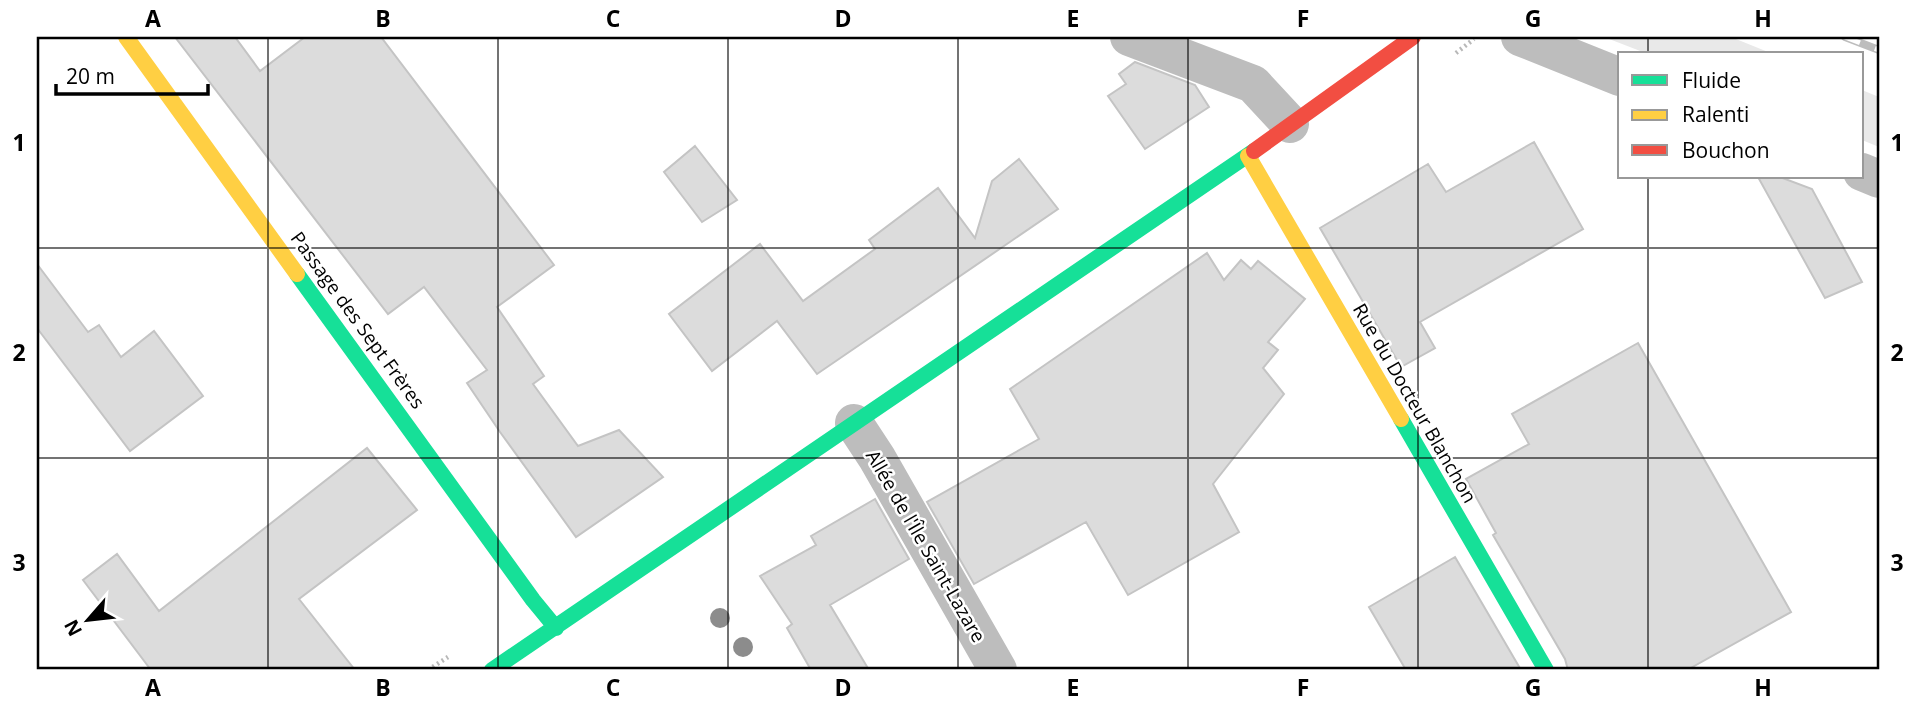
<svg xmlns="http://www.w3.org/2000/svg" width="1916" height="707" font-family="'Open Sans',sans-serif">
  <rect width="100%" height="100%" fill="#fff"/>
  <!-- green -->
  <path fill="#e9e9e9" d="M 1604,37 L 1731,37 L 1773,54 L 1648,54 Z
    M 1862,90 L 1879,97 L 1879,147 L 1862,140 Z"/>
  <!-- building -->
  <path fill="#dcdcdc" stroke="#c4c4c4" stroke-width="2" d="M 175,37 L 235,37 L 260,71 L 305,37 L 381,37 L 554,265 L 497,307 L 544,376 L 533,384 L 578,446 L 619,430 L 663,477 L 576,537 L 500,432 L 467,383 L 487,370 L 424,287 L 388,314 Z
    M 1135,62 L 1195,85 L 1209,107 L 1145,149 L 1108,96 L 1126,84 L 1119,74 Z
    M 1534,142 L 1583,229 L 1420,322 L 1435,348 L 1401,367 L 1320,228 L 1428,164 L 1446,192 Z
    M 695,146 L 737,200 L 702,222 L 664,172 Z
    M 1019,159 L 1058,209 L 817,374 L 777,321 L 712,371 L 669,314 L 760,244 L 803,301 L 875,249 L 869,240 L 938,188 L 975,238 L 992,181 Z
    M 1758,177 L 1780,177 L 1812,189 L 1862,282 L 1825,298 Z
    M 1207,253 L 1224,280 L 1241,260 L 1251,269 L 1258,261 L 1305,299 L 1268,342 L 1278,350 L 1263,368 L 1284,394 L 1213,484 L 1239,532 L 1128,595 L 1086,522 L 974,584 L 927,502 L 1039,439 L 1010,389 Z
    M 37,264 L 88,332 L 99,325 L 121,357 L 154,331 L 203,396 L 130,451 L 37,328 Z
    M 1638,343 L 1791,612 L 1687,670 L 1568,670 L 1565,659 L 1493,535 L 1496,533 L 1466,479 L 1529,444 L 1512,414 Z
    M 367,448 L 417,510 L 299,599 L 355,670 L 151,670 L 83,580 L 117,554 L 159,611 Z
    M 875,499 L 909,559 L 830,605 L 869,670 L 811,670 L 787,628 L 792,624 L 760,576 L 816,545 L 811,536 Z
    M 1455,557 L 1521,670 L 1406,670 L 1369,607 Z"/>
  <g fill="none" stroke-linecap="round" stroke-linejoin="round">
    <!-- path -->
    <path stroke="#b8b8b8" stroke-width="4.5" stroke-dasharray="2 3.5" stroke-linecap="butt" d="M 1456,53 L 1474,39
      M 428,670 L 448,657"/>
    <!-- street -->
    <path stroke="#bdbdbd" stroke-width="38" d="M 1129,37 L 1253,84 L 1290,124
      M 1520,37 L 1620,77
      M 1862,172 L 1879,179
      M 854,423 L 877,458 L 998,670"/>
    <!-- fast -->
    <path stroke="#16e098" stroke-width="16" d="M 297,274 L 533,600 L 556,628
      M 1401,419 L 1546,670
      M 492,670 L 1254,151"/>
    <!-- slow -->
    <path stroke="#ffcf43" stroke-width="16" d="M 126,37 L 297,274
      M 1248,156 L 1401,419"/>
    <!-- jam -->
    <path stroke="#f24e42" stroke-width="16" d="M 1254,151 L 1413,37"/>
    <!-- rail casing -->
    <g stroke="#bdbdbd" stroke-width="8">
      <path id="rail" d="M 1845,37 L 1879,50"/>
    </g>
    <!-- rail -->
    <use href="#rail" stroke="#fff" stroke-width="5" stroke-dasharray="16" stroke-linecap="butt"/>
  </g>
  <!-- trees -->
  <g fill="#8c8c8c">
    <circle cx="720" cy="618" r="10"/>
    <circle cx="743" cy="647" r="10"/>
  </g>
  <!-- grid -->
  <path fill="none" stroke="#000" stroke-width="2" stroke-opacity="0.55" d="M 268,37 L 268,670M 498,37 L 498,670M 728,37 L 728,670M 958,37 L 958,670M 1188,37 L 1188,670M 1418,37 L 1418,670M 1648,37 L 1648,54M 1648,177 L 1648,670M 37,248 L 1879,248M 37,458 L 1879,458"/>
  <g text-anchor="middle" dominant-baseline="central" stroke-width="5" stroke-linejoin="round" paint-order="stroke">
    <!-- street labels -->
    <g font-size="19" fill="#000" stroke="#fff">
      <text transform="translate(358 320) rotate(54)">Passage des Sept Frères</text>
      <text transform="translate(1415 403) rotate(60)">Rue du Docteur Blanchon</text>
      <text transform="translate(926 546) rotate(60)">Allée de l'Île Saint-Lazare</text>
    </g>
  </g>
  <!-- border -->
  <rect width="1916" height="707" fill="none" stroke="#ffffff" stroke-width="77"/>
  <!-- legend -->
  <rect x="1618" y="52" width="245" height="126" fill="#ffffff" stroke="#999999" stroke-width="2"/>
  <rect x="1632" y="75" width="35" height="10" fill="#16e098" stroke="#999999" stroke-width="2"/>
  <text x="1682" y="88" font-size="21" fill="#000000">Fluide</text>
  <rect x="1632" y="110" width="35" height="10" fill="#ffcf43" stroke="#999999" stroke-width="2"/>
  <text x="1682" y="122" font-size="21" fill="#000000">Ralenti</text>
  <rect x="1632" y="145" width="35" height="10" fill="#f24e42" stroke="#999999" stroke-width="2"/>
  <text x="1682" y="158" font-size="21" fill="#000000">Bouchon</text>
  <!-- north arrow -->
  <g transform="translate(88 620) rotate(242)" stroke="#ffffff" stroke-width="5" paint-order="stroke">
  <path d="M0-5L12 26L0 18L-12 26Z" fill="#000000"/>
  <text y="-10" font-size="19" font-weight="bold" text-anchor="middle" fill="#000000">N</text>
  </g>
  <!-- scale -->
  <path d="M56 84v10h152v-10" fill="none" stroke="#000000" stroke-width="3.5"/>
  <text x="66" y="84" font-size="21" fill="#000000" stroke="#ffffff" stroke-width="5" paint-order="stroke">20 m</text>
  <rect x="38" y="38" width="1840" height="630" fill="none" stroke="#000" stroke-width="2.5"/>
  <g font-size="23" text-anchor="middle" font-weight="bold" fill="#000">
    <text x="153" y="27">A</text>
    <text x="383" y="27">B</text>
    <text x="613" y="27">C</text>
    <text x="843" y="27">D</text>
    <text x="1073" y="27">E</text>
    <text x="1303" y="27">F</text>
    <text x="1533" y="27">G</text>
    <text x="1763" y="27">H</text>
    <text x="19" y="151">1</text>
    <text x="1897" y="151">1</text>
    <text x="19" y="361">2</text>
    <text x="1897" y="361">2</text>
    <text x="19" y="571">3</text>
    <text x="1897" y="571">3</text>
    <text x="153" y="696">A</text>
    <text x="383" y="696">B</text>
    <text x="613" y="696">C</text>
    <text x="843" y="696">D</text>
    <text x="1073" y="696">E</text>
    <text x="1303" y="696">F</text>
    <text x="1533" y="696">G</text>
    <text x="1763" y="696">H</text>
  </g>
</svg>
